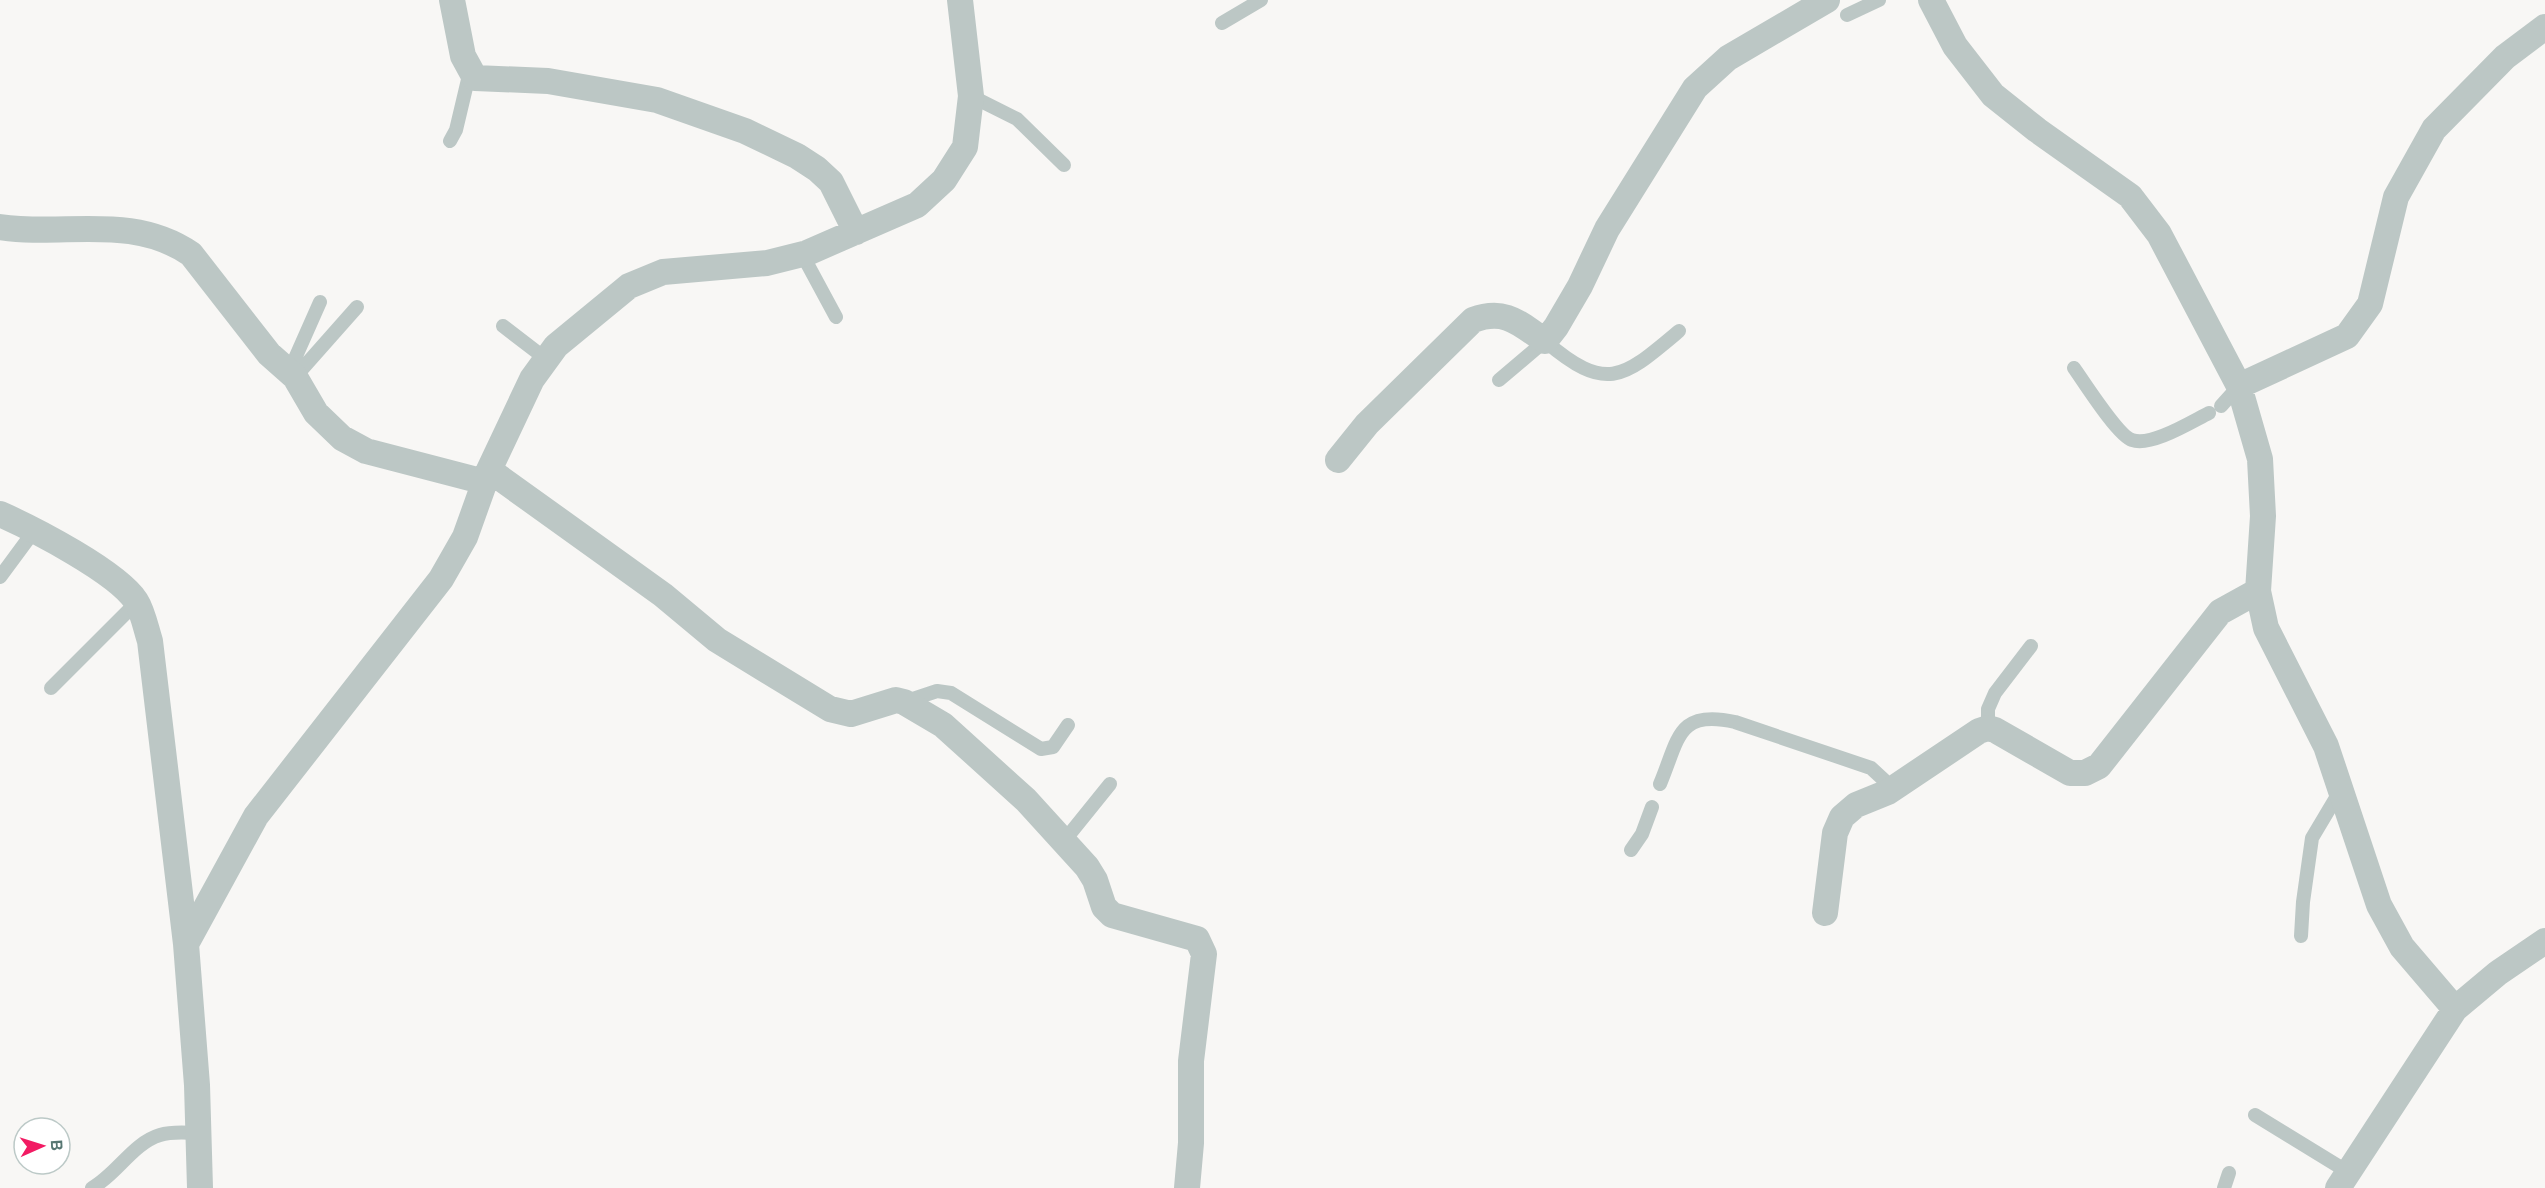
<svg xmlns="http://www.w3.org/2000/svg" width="2545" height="1188" font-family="Raleway,sans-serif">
  <rect width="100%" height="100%" fill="#f8f7f5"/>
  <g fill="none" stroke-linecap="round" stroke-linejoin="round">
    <!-- lane -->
    <path stroke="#bcc7c5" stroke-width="14" d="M 1847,15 L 1879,0
      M 1222,23 L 1261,0
      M 971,96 L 1017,119 L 1064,165
      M 450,141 L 456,130 L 470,71
      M 802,254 L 836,317
      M 503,326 L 546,359
      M 2074,368 C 2084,382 2118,436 2132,440 C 2151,447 2191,422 2209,413
      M 289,372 L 320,302
      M 295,377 L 357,307
      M 1499,380 L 1545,341 C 1607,394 1623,378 1679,331
      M 2221,406 L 2239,386
      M 0,577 L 34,531
      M 51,688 L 137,602
      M 904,702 L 937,691 L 951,693 L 1041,749 L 1053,747 L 1068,725
      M 1988,728 L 1988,709 L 1995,693 L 2031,646
      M 1660,784 C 1679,739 1677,709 1735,722 L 1871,768 L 1884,780 L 1888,792
      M 1064,841 L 1110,784
      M 1631,850 L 1642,834 L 1652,807
      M 2301,936 L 2303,902 L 2312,838 L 2340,791
      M 2255,1115 L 2348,1172
      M 92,1188 C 117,1174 133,1143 160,1135 C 173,1131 186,1133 199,1133
      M 2224,1188 L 2229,1173"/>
    <!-- street -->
    <path stroke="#bcc7c5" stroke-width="26" d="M 452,0 L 463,56 L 475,78 L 548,81 L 657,100 L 745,131 L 797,156 L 817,169 L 831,182 L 856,232
      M 1931,0 L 1955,46 L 1993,95 L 2037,130 L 2130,196 L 2159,234 L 2239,386 L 2260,459 L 2263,516 L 2258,591 L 2266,628 L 2326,746 L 2379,905 L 2402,947 L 2455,1009
      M 0,227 C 64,237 131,213 191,254 L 269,354 L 295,377 L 316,413 L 342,438 L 366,451 L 485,482
      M 2239,386 L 2347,336 L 2370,304 L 2396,197 L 2434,129 L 2505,57 L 2545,27
      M 1338,460 L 1367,424 L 1473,320 C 1505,308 1519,323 1545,341 L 1556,327 L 1580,286 L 1607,229 L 1695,88 L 1728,58 L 1827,0
      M 489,470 L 663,595 L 717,640 L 830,709 L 851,714 L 896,700 L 904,702 L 943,725 L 1026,800 L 1087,867 L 1095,880 L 1104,907 L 1112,915 L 1197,939 L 1204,954 L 1191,1061 L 1191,1143 L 1187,1188
      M 0,514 C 34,529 117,572 136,601 C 143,612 146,629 150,641 L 186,944 L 197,1085 L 200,1188
      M 1825,913 L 1835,833 L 1842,817 L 1856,805 L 1888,792 L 1979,731 L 1988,728 L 1995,730 L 2070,773 L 2085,773 L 2099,766 L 2220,612 L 2258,591
      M 186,944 L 256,816 L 441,579 L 465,537 L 489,470 L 532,379 L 556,346 L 629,286 L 663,272 L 767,263 L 807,253 L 917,205 L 944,180 L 965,147 L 971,96 L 960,0
      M 2338,1188 L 2455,1009 L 2498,973 L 2545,941"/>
  </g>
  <!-- north arrow -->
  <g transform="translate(42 1146) rotate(87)"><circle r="28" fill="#ffffff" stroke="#bcc9c7" stroke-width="1.5"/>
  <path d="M0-4.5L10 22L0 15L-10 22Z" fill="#f21b63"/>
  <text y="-9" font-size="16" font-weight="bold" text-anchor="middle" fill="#587773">B</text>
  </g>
</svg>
